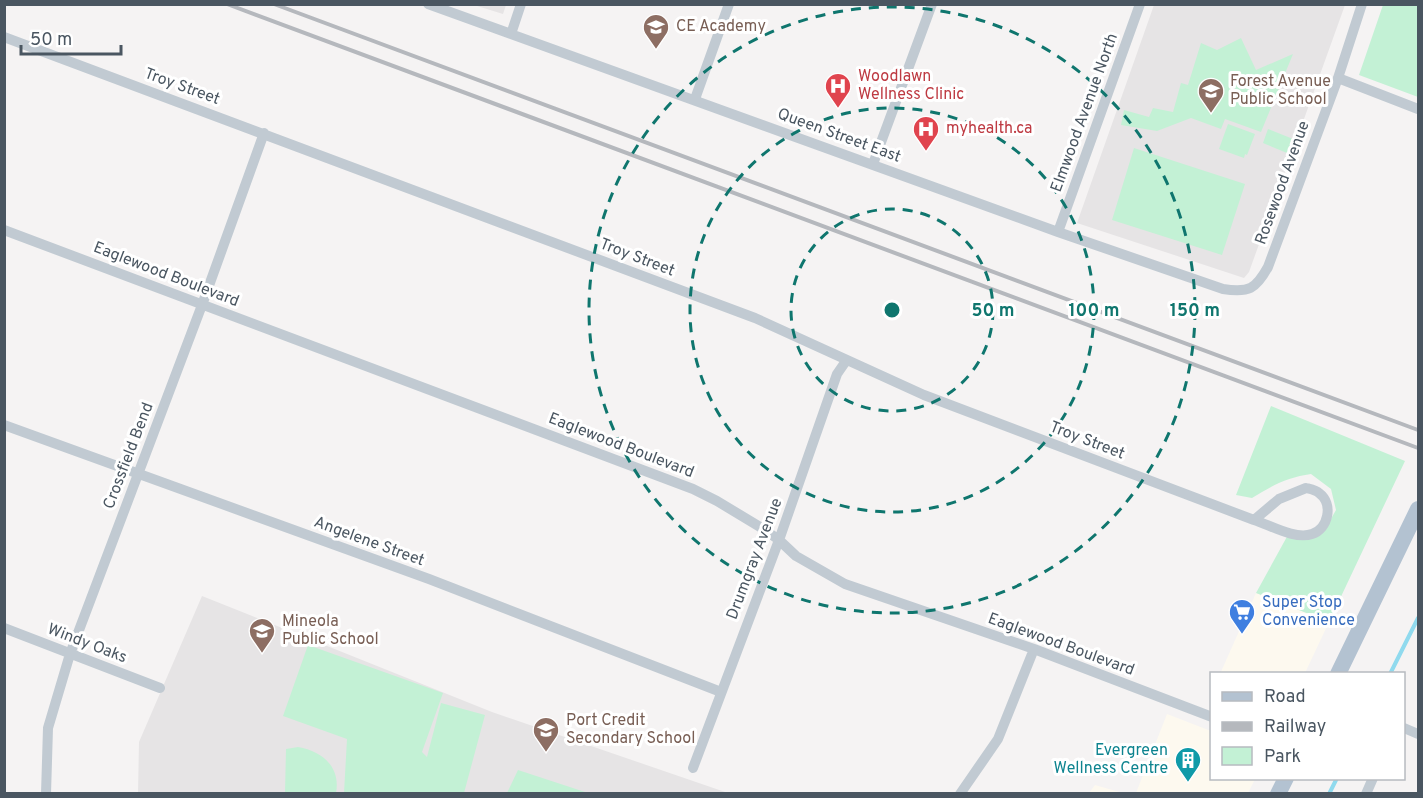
<svg xmlns="http://www.w3.org/2000/svg" width="1423" height="798" font-family="Overpass,sans-serif">
  <rect width="100%" height="100%" fill="#f5f3f3"/>
  <!-- commercial -->
  <path fill="#fdf9ef" d="M 1256,593 L 1329,622 L 1305,673 L 1220,674 Z
    M 1167,714 L 1211,731 L 1212,778 L 1255,779 L 1248,793 L 1136,793 Z
    M 1095,785 L 1123,793 L 1089,793 Z"/>
  <!-- education -->
  <path fill="#e6e4e5" d="M 474,5 L 506,5 L 503,14 Z
    M 1154,5 L 1345,5 L 1249,272 L 1244,278 L 1077,223 Z
    M 202,596 L 492,712 L 728,793 L 138,794 L 139,742 Z"/>
  <!-- green -->
  <path fill="#c3f1d5" d="M 1383,5 L 1418,5 L 1418,97 L 1359,75 Z
    M 1241,38 L 1256,70 L 1293,54 L 1261,132 L 1225,119 L 1221,129 L 1191,118 L 1157,131 L 1121,125 L 1124,110 L 1149,117 L 1153,108 L 1173,112 L 1181,83 L 1188,85 L 1201,43 L 1217,50 Z
    M 1228,124 L 1255,134 L 1247,155 L 1245,154 L 1244,158 L 1219,149 Z
    M 1268,129 L 1293,139 L 1287,153 L 1263,143 Z
    M 1134,148 L 1245,184 L 1222,255 L 1112,220 Z
    M 1271,406 L 1405,461 L 1329,622 L 1256,593 L 1289,533 L 1324,531 L 1336,510 L 1331,489 L 1311,474 C 1288,477 1271,486 1252,498 L 1236,495 Z
    M 308,645 L 443,693 L 422,752 L 427,757 L 441,703 L 485,715 L 464,793 L 344,793 L 347,739 L 283,716 Z
    M 298,747 C 322,751 341,767 336,793 L 285,793 L 286,749 Z
    M 518,770 L 588,793 L 507,793 Z"/>
  <g fill="none" stroke-linecap="round" stroke-linejoin="round">
    <!-- stream -->
    <path stroke="#90daee" stroke-width="4" d="M 1390,674 L 1418,618
      M 1329,794 L 1337,778"/>
    <!-- street -->
    <path stroke="#c1cad2" stroke-width="10" d="M 428,4 L 1058,232 L 1223,289 C 1249,293 1256,289 1268,267 L 1338,78 L 1362,4
      M 511,34 L 521,4
      M 4,37 L 755,318 L 924,395 L 1254,520 C 1270,525 1295,540 1312,534 C 1328,529 1334,504 1319,493 C 1316,490 1310,489 1306,488 L 1279,499 L 1254,520
      M 1338,78 L 1418,109
      M 695,99 L 729,4
      M 873,164 L 932,4
      M 4,230 L 693,489 L 717,501 L 765,530 L 779,540 L 796,556 L 845,584 L 1034,649 L 1212,717
      M 1058,232 L 1140,4
      M 4,425 L 429,579 L 721,692
      M 4,628 L 160,688
      M 1404,728 L 1418,734
      M 693,768 L 779,540 L 837,374 L 846,361
      M 46,794 L 48,728 L 70,654 L 202,305 L 264,133
      M 960,794 L 998,739 L 1034,649
      M 1366,794 L 1373,778"/>
    <!-- primary -->
    <path stroke="#b3c2d1" stroke-width="16" d="M 1338,674 L 1418,509
      M 1278,794 L 1286,778"/>
    <!-- rail -->
    <path stroke="#b5b8bd" stroke-width="4" d="M 227,4 L 1418,448
      M 274,4 L 1418,430"/>
  </g>
  <!-- distance rings -->
  <g fill="none" stroke="#0f766e" stroke-width="3" stroke-dasharray="10 8">
    <circle cx="892" cy="310" r="101"/>
    <circle cx="892" cy="310" r="202"/>
    <circle cx="892" cy="310" r="303"/>
  </g>
  <!-- icons -->
  <defs>
    <g id="school-pin" transform="scale(1.35)"><path d="M0 17L-7.5 6A9.5 9.5 0 1 1 7.5 6Z" fill="#8d6e63" stroke="#fff"/><path d="M0-5L7-2L0 1L-7-2ZM-4 1L0 2.5L4 1V4Q0 6-4 4Z" fill="#fff"/></g>
    <g id="hospital-pin" transform="scale(1.35)"><path d="M0 17L-7.5 6A9.5 9.5 0 1 1 7.5 6Z" fill="#e0444e" stroke="#fff"/><path d="M-5-5h3v3.5h4V-5h3V5h-3V1.5h-4V5h-3Z" fill="#fff"/></g>
    <g id="supermarket-pin" transform="scale(1.35)"><path d="M0 17L-7.5 6A9.5 9.5 0 1 1 7.5 6Z" fill="#3f7fe0" stroke="#fff"/><path d="M-6-5.5h2.5l.6 2H6L4.5 2H-2.5L-4.4-4H-6ZM-1.5 3.2a1.3 1.3 0 1 0 .1 0ZM3 3.2a1.3 1.3 0 1 0 .1 0Z" fill="#fff"/></g>
    <g id="building-pin" transform="scale(1.35)"><path d="M0 17L-7.5 6A9.5 9.5 0 1 1 7.5 6Z" fill="#0f9aa8" stroke="#fff"/><path d="M-4-6H4V6H1V3H-1V6H-4ZM-2.5-4.3h1.7v1.8h-1.7ZM.8-4.3h1.7v1.8H.8ZM-2.5-1h1.7V.8h-1.7ZM.8-1h1.7V.8H.8Z" fill="#fff"/></g>
  </defs>
  <g fill-rule="evenodd">
    <use href="#school-pin" x="656" y="27"/>
    <use href="#hospital-pin" x="838" y="86"/>
    <use href="#school-pin" x="1211" y="91"/>
    <use href="#hospital-pin" x="926" y="129"/>
    <use href="#supermarket-pin" x="1242" y="612"/>
    <use href="#school-pin" x="262" y="631"/>
    <use href="#school-pin" x="546" y="730"/>
    <use href="#building-pin" x="1188" y="760"/>
  </g>
  <g text-anchor="middle" dominant-baseline="central" stroke-width="6" stroke-linejoin="round" paint-order="stroke">
    <!-- education labels -->
    <g font-size="16" fill="#785e54" stroke="#fff" text-anchor="start">
      <text x="676" y="27">CE Academy</text>
      <text x="1230" y="82">Forest Avenue<tspan x="1230" dy="18">Public School</tspan></text>
      <text x="282" y="622">Mineola<tspan x="282" dy="18">Public School</tspan></text>
      <text x="566" y="721">Port Credit<tspan x="566" dy="18">Secondary School</tspan></text>
    </g>
    <!-- health labels -->
    <g font-size="16" fill="#be3a42" stroke="#fff" text-anchor="start">
      <text x="858" y="77">Woodlawn<tspan x="858" dy="18">Wellness Clinic</tspan></text>
      <text x="946" y="129">myhealth.ca</text>
    </g>
    <!-- street labels -->
    <g font-size="16" fill="#4a5661" stroke="#fff">
      <text transform="translate(182 87) rotate(20)">Troy Street</text>
      <text transform="translate(1085 113) rotate(-70)">Elmwood Avenue North</text>
      <text transform="translate(839 136) rotate(20)">Queen Street East</text>
      <text transform="translate(1283 183) rotate(-70)">Rosewood Avenue</text>
      <text transform="translate(637 258) rotate(21)">Troy Street</text>
      <text transform="translate(166 275) rotate(21)">Eaglewood Boulevard</text>
      <text transform="translate(1087 441) rotate(21)">Troy Street</text>
      <text transform="translate(621 446) rotate(21)">Eaglewood Boulevard</text>
      <text transform="translate(129 456) rotate(-69)">Crossfield Bend</text>
      <text transform="translate(369 542) rotate(20)">Angelene Street</text>
      <text transform="translate(755 559) rotate(-69)">Drumgray Avenue</text>
      <text transform="translate(87 644) rotate(21)">Windy Oaks</text>
      <text transform="translate(1061 645) rotate(20)">Eaglewood Boulevard</text>
    </g>
    <!-- shop labels -->
    <g font-size="16" fill="#366cbe" stroke="#fff" text-anchor="start">
      <text x="1262" y="603">Super Stop<tspan x="1262" dy="18">Convenience</tspan></text>
    </g>
    <!-- culture labels -->
    <g font-size="16" fill="#0d838f" stroke="#fff" text-anchor="end">
      <text x="1168" y="751">Evergreen<tspan x="1168" dy="18">Wellness Centre</tspan></text>
    </g>
  </g>
  <circle cx="892" cy="310" r="9" fill="#0f766e" stroke="#fff" stroke-width="3"/>
  <g font-size="18" text-anchor="middle" font-weight="bold" fill="#0f766e" stroke="#fff" stroke-width="6" stroke-linejoin="round" paint-order="stroke">
    <text x="993" y="316">50 m</text>
    <text x="1094" y="316">100 m</text>
    <text x="1195" y="316">150 m</text>
  </g>
  <!-- border -->
  <rect width="1423" height="798" fill="none" stroke="#4a5661" stroke-width="12"/>
  <!-- legend -->
  <rect x="1210" y="672" width="195" height="108" fill="#ffffff" stroke="#b7bbc0" stroke-width="1.5"/>
  <rect x="1222" y="692" width="30" height="9" fill="#b3c2d1" stroke="#b7bbc0" stroke-width="1.5"/>
  <text x="1264" y="702" font-size="18" fill="#4a5661">Road</text>
  <rect x="1222" y="722" width="30" height="9" fill="#b5b8bd" stroke="#b7bbc0" stroke-width="1.5"/>
  <text x="1264" y="732" font-size="18" fill="#4a5661">Railway</text>
  <rect x="1222" y="747" width="30" height="18" fill="#c3f1d5" stroke="#b7bbc0" stroke-width="1.5"/>
  <text x="1264" y="762" font-size="18" fill="#4a5661">Park</text>
  <!-- scale -->
  <path d="M21 45v9h100v-9" fill="none" stroke="#4a5661" stroke-width="3"/>
  <text x="30" y="45" font-size="18" fill="#4a5661" stroke="#ffffff" stroke-width="4.5" paint-order="stroke">50 m</text>
</svg>
